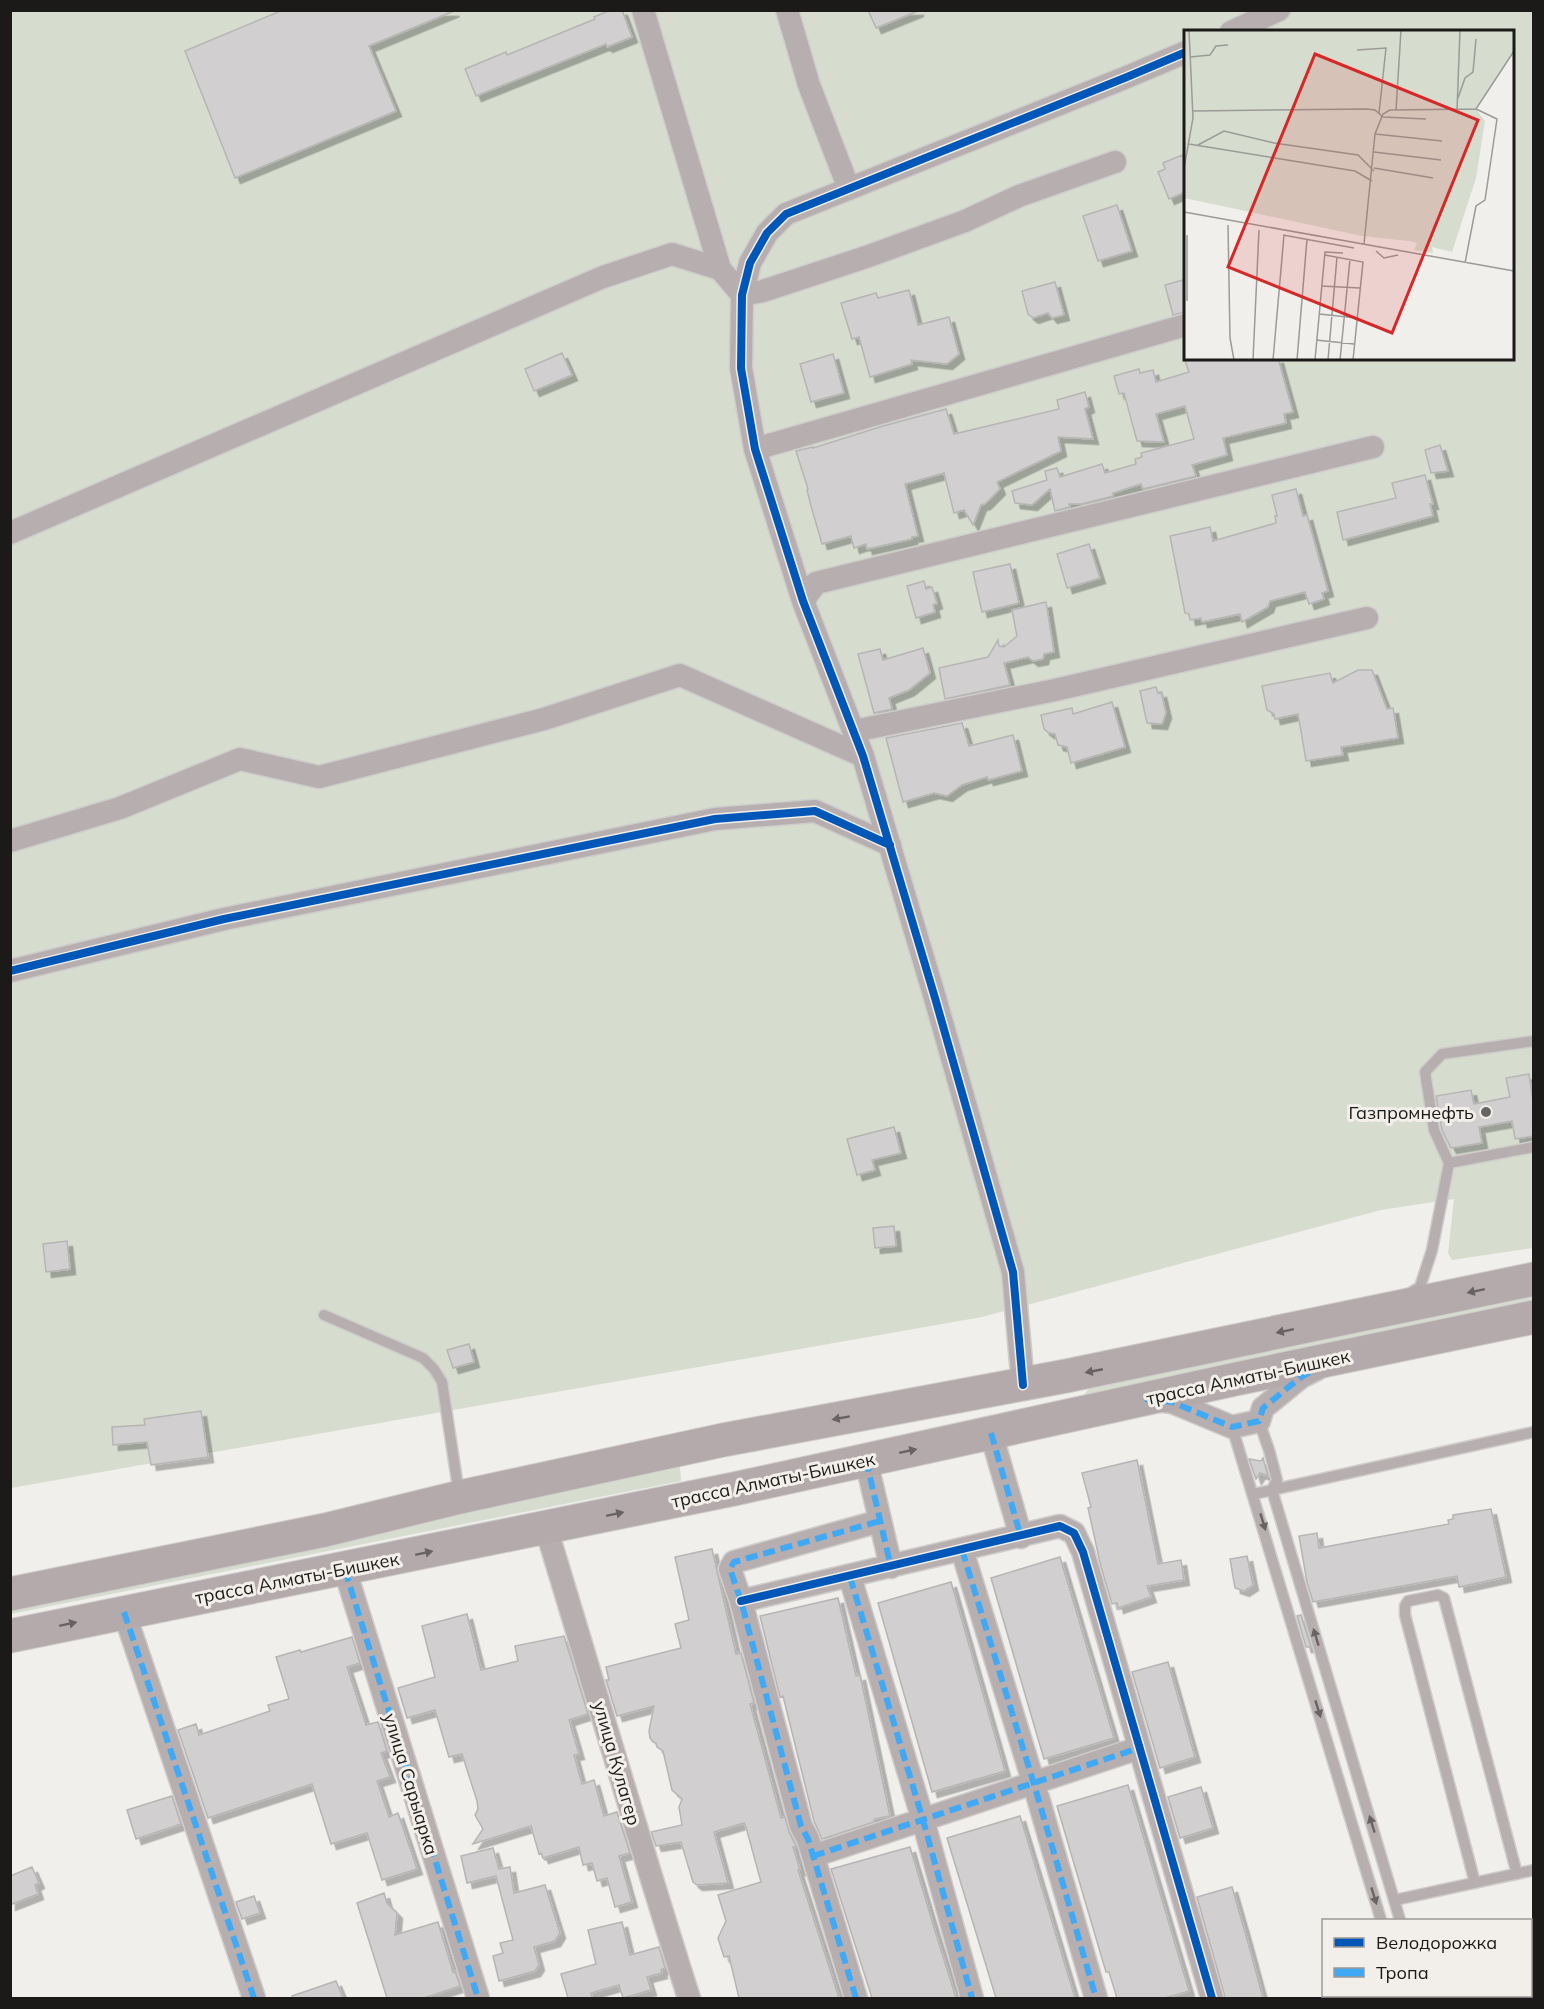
<svg xmlns="http://www.w3.org/2000/svg" width="1544" height="2009" font-family="Mulish,sans-serif">
  <defs>
    <filter id="shadow"><feDropShadow dx="5.5" dy="5.5" stdDeviation="0" flood-color="#0004"/></filter>
  </defs>
  <rect width="100%" height="100%" fill="#f1efec"/>
  <!-- green -->
  <path fill="#d6ddcf" fill-rule="evenodd" d="M 11,11 L 1533,11 L 1533,1248 L 1452,1260 L 1448,1253 L 1454,1199 L 1381,1210 L 982,1317 L 11,1488 ZM 1186,32 L 1512,32 L 1512,358 L 1186,358 Z
    M 1533,1290 L 1533,1301 L 1084,1395 L 1092,1384 Z
    M 680,1466 L 681,1481 L 11,1614 L 11,1602 Z"/>
  <!-- building -->
  <path fill="#d1cfcf" stroke="#b6b5b4" stroke-width="1.5" filter="url(#shadow)" d="M 283,10 L 454,11 L 369,46 L 396,111 L 235,178 L 185,51 Z
    M 611,10 L 622,10 L 632,37 L 607,47 L 606,44 L 476,96 L 465,69 L 506,52 L 507,55 L 595,19 L 594,17 Z
    M 868,10 L 918,10 L 918,11 L 876,28 Z
    M 1182,155 L 1185,164 L 1185,192 L 1169,199 L 1158,172 L 1165,169 L 1163,163 Z
    M 1117,205 L 1132,251 L 1098,261 L 1083,216 Z
    M 1183,280 L 1185,290 L 1185,312 L 1173,315 L 1165,285 Z
    M 1055,282 L 1064,315 L 1052,318 L 1048,313 L 1033,318 L 1028,314 L 1022,291 Z
    M 909,290 L 918,325 L 949,317 L 959,354 L 947,364 L 911,360 L 912,364 L 870,377 L 859,337 L 852,339 L 841,303 L 876,293 L 878,298 Z
    M 562,353 L 572,375 L 534,391 L 525,369 Z
    M 833,354 L 844,393 L 811,402 L 800,364 Z
    M 1184,358 L 1278,358 L 1293,412 L 1284,414 L 1286,423 L 1223,438 L 1227,455 L 1192,465 L 1196,476 L 1143,489 L 1141,484 L 1113,493 L 1113,496 L 1082,504 L 1069,504 L 1070,507 L 1055,511 L 1050,489 L 1032,505 L 1015,503 L 1012,491 L 1047,480 L 1045,471 L 1057,468 L 1060,477 L 1102,464 L 1105,473 L 1136,464 L 1135,459 L 1142,457 L 1141,453 L 1194,439 L 1185,406 L 1156,414 L 1164,442 L 1137,441 L 1124,393 L 1119,394 L 1114,376 L 1139,369 L 1140,373 L 1153,370 L 1156,382 L 1189,372 Z
    M 1085,392 L 1089,407 L 1085,409 L 1093,439 L 1058,437 L 1061,451 L 997,482 L 1000,489 L 985,504 L 981,505 L 973,525 L 964,510 L 954,513 L 944,473 L 905,484 L 918,536 L 912,537 L 912,539 L 867,549 L 866,544 L 854,548 L 851,536 L 822,544 L 811,506 L 807,490 L 808,489 L 796,451 L 813,447 L 813,448 L 883,426 L 946,409 L 954,434 L 1059,409 L 1057,400 Z
    M 1440,445 L 1448,471 L 1431,473 L 1425,450 Z
    M 1425,475 L 1433,504 L 1430,504 L 1433,516 L 1343,540 L 1337,512 L 1396,498 L 1392,483 Z
    M 1296,489 L 1303,516 L 1307,515 L 1328,591 L 1322,593 L 1324,599 L 1309,604 L 1305,592 L 1270,601 L 1268,607 L 1242,622 L 1240,614 L 1202,622 L 1201,618 L 1190,620 L 1189,614 L 1185,613 L 1170,536 L 1210,527 L 1213,541 L 1276,523 L 1275,516 L 1277,516 L 1272,495 Z
    M 1089,544 L 1100,578 L 1067,588 L 1057,554 Z
    M 1010,564 L 1019,603 L 982,612 L 973,572 Z
    M 924,581 L 926,589 L 932,587 L 937,603 L 933,605 L 935,612 L 916,618 L 907,586 Z
    M 1046,602 L 1054,652 L 1044,654 L 1043,659 L 1033,661 L 1028,657 L 1004,663 L 1010,685 L 945,699 L 939,668 L 988,657 L 998,640 L 999,646 L 1004,647 L 1017,636 L 1012,610 Z
    M 923,648 L 930,673 L 909,690 L 889,698 L 892,709 L 874,713 L 858,654 L 880,649 L 883,660 Z
    M 1358,670 L 1372,670 L 1387,709 L 1393,708 L 1398,738 L 1341,747 L 1343,755 L 1306,761 L 1298,714 L 1275,719 L 1274,714 L 1267,710 L 1262,686 L 1330,673 L 1333,683 Z
    M 1156,687 L 1158,693 L 1161,692 L 1166,713 L 1162,724 L 1147,723 L 1140,691 Z
    M 1112,702 L 1125,747 L 1071,763 L 1067,747 L 1058,745 L 1055,734 L 1049,733 L 1044,729 L 1041,715 L 1072,708 L 1073,714 Z
    M 962,723 L 969,746 L 1013,735 L 1022,771 L 988,780 L 987,777 L 962,785 L 947,796 L 934,793 L 903,802 L 886,738 Z
    M 1529,1074 L 1533,1101 L 1533,1136 L 1515,1139 L 1512,1121 L 1479,1127 L 1482,1143 L 1451,1148 L 1442,1130 L 1436,1096 L 1471,1090 L 1474,1104 L 1510,1097 L 1506,1078 Z
    M 894,1127 L 901,1153 L 872,1160 L 875,1170 L 857,1175 L 847,1139 Z
    M 894,1226 L 896,1246 L 875,1248 L 873,1228 Z
    M 67,1241 L 70,1269 L 46,1272 L 43,1244 Z
    M 469,1344 L 474,1362 L 453,1368 L 447,1350 Z
    M 201,1411 L 208,1457 L 151,1465 L 147,1442 L 113,1445 L 112,1427 L 145,1425 L 144,1419 Z
    M 1263,1458 L 1268,1476 L 1260,1473 L 1256,1479 L 1249,1459 L 1261,1461 Z
    M 1137,1460 L 1158,1564 L 1181,1560 L 1184,1580 L 1147,1586 L 1151,1597 L 1118,1608 L 1117,1603 L 1112,1604 L 1101,1567 L 1088,1508 L 1091,1507 L 1082,1473 Z
    M 1491,1509 L 1506,1577 L 1459,1587 L 1457,1576 L 1313,1602 L 1307,1582 L 1299,1536 L 1317,1533 L 1319,1548 L 1449,1524 L 1448,1520 L 1453,1519 L 1453,1515 Z
    M 712,1549 L 736,1654 L 741,1653 L 754,1703 L 750,1704 L 781,1818 L 785,1817 L 789,1832 L 796,1846 L 793,1847 L 800,1870 L 798,1870 L 839,1998 L 739,1998 L 729,1956 L 724,1957 L 718,1938 L 726,1921 L 718,1895 L 761,1882 L 746,1827 L 744,1823 L 714,1832 L 728,1883 L 697,1885 L 693,1882 L 681,1842 L 656,1846 L 651,1832 L 682,1825 L 679,1807 L 682,1799 L 672,1790 L 663,1751 L 657,1747 L 656,1743 L 653,1742 L 650,1738 L 649,1731 L 654,1706 L 617,1716 L 606,1680 L 609,1680 L 606,1667 L 681,1648 L 675,1624 L 689,1620 L 675,1557 Z
    M 1247,1556 L 1253,1585 L 1244,1591 L 1235,1588 L 1230,1559 Z
    M 1060,1557 L 1114,1738 L 1044,1759 L 991,1578 Z
    M 951,1582 L 1005,1771 L 932,1792 L 878,1603 Z
    M 838,1598 L 856,1676 L 860,1675 L 890,1816 L 874,1819 L 874,1822 L 822,1839 L 814,1821 L 783,1696 L 780,1697 L 760,1616 Z
    M 467,1614 L 481,1670 L 518,1661 L 515,1646 L 564,1636 L 588,1714 L 569,1720 L 579,1754 L 574,1755 L 582,1784 L 594,1780 L 604,1816 L 617,1812 L 630,1853 L 619,1856 L 632,1902 L 615,1907 L 607,1878 L 597,1881 L 592,1863 L 583,1865 L 579,1847 L 543,1858 L 541,1853 L 539,1854 L 531,1826 L 473,1844 L 483,1829 L 475,1815 L 478,1809 L 477,1801 L 462,1754 L 449,1757 L 435,1710 L 407,1718 L 398,1688 L 435,1677 L 422,1626 Z
    M 1301,1615 L 1311,1647 L 1306,1647 L 1297,1616 Z
    M 352,1637 L 360,1663 L 347,1667 L 366,1725 L 378,1722 L 387,1751 L 381,1753 L 390,1777 L 377,1781 L 389,1817 L 398,1813 L 417,1869 L 382,1880 L 367,1833 L 331,1844 L 312,1784 L 208,1818 L 178,1730 L 196,1724 L 199,1735 L 270,1711 L 268,1705 L 289,1699 L 276,1657 L 300,1650 L 301,1652 Z
    M 1168,1662 L 1195,1757 L 1160,1768 L 1132,1672 Z
    M 1128,1785 L 1189,1991 L 1165,1998 L 1117,1998 L 1109,1972 L 1106,1972 L 1057,1806 Z
    M 1201,1787 L 1213,1828 L 1180,1838 L 1168,1797 Z
    M 172,1796 L 181,1824 L 136,1839 L 127,1810 Z
    M 1020,1816 L 1075,1998 L 996,1998 L 947,1838 Z
    M 910,1847 L 935,1931 L 956,1998 L 872,1998 L 831,1869 Z
    M 493,1848 L 499,1869 L 510,1867 L 514,1893 L 545,1885 L 560,1933 L 555,1941 L 534,1947 L 539,1965 L 535,1971 L 499,1981 L 493,1956 L 503,1953 L 500,1943 L 513,1940 L 496,1876 L 467,1883 L 461,1856 Z
    M 32,1867 L 39,1883 L 35,1885 L 38,1894 L 10,1905 L 10,1876 Z
    M 1232,1887 L 1247,1939 L 1263,1998 L 1226,1998 L 1225,1997 L 1197,1897 Z
    M 384,1893 L 387,1903 L 397,1913 L 395,1935 L 438,1922 L 453,1972 L 455,1971 L 460,1986 L 424,1998 L 387,1998 L 357,1903 Z
    M 254,1896 L 260,1913 L 242,1919 L 236,1902 Z
    M 622,1922 L 630,1955 L 659,1947 L 665,1968 L 661,1970 L 662,1973 L 647,1977 L 651,1990 L 623,1998 L 619,1985 L 591,1993 L 592,1998 L 568,1998 L 561,1974 L 596,1964 L 588,1930 Z
    M 336,1981 L 343,1998 L 293,1998 L 292,1996 Z"/>
  <g fill="none" stroke-linecap="round" stroke-linejoin="round">
    <!-- lane casing -->
    <g stroke="#cecdcb" stroke-width="13">
      <path id="lane" d="M 1449,1163 L 1434,1130 L 1425,1072 L 1442,1054 L 1534,1041
        M 1410,1293 L 1420,1287 L 1432,1250 L 1449,1163 L 1534,1147
        M 324,1315 L 423,1358 L 434,1369 L 442,1382 L 459,1494
        M 1259,1421 L 1269,1450 L 1277,1480 L 1272,1490 L 1400,1920
        M 1232,1427 L 1381,1920
        M 1254,1494 L 1534,1432
        M 1475,1883 L 1405,1615 L 1405,1606 L 1408,1601 L 1438,1595 L 1444,1598 L 1517,1874
        M 1395,1900 L 1534,1870
        M 1403,1996 L 1404,1998
        M 1420,1996 L 1421,1998"/>
    </g>
    <!-- street casing -->
    <g stroke="#cecdcb" stroke-width="25">
      <path id="street" d="M 643,10 L 720,269
        M 787,10 L 809,85 L 849,189
        M 1231,32 L 1279,10
        M 755,449 L 1186,325
        M 10,533 L 603,277 L 672,254 L 720,269 L 742,295 L 763,291 L 866,257 L 965,221 L 1019,196 L 1115,162
        M 803,601 L 816,583 L 1373,447
        M 854,731 L 1055,690 L 1367,618
        M 10,841 L 120,808 L 240,759 L 319,777 L 544,719 L 680,675 L 863,756
        M 10,971 L 224,919 L 715,819 L 815,811 L 890,845
        M 1023,1385 L 1013,1272 L 935,998 L 863,756 L 803,601 L 755,449 L 741,368 L 742,295 L 750,263 L 767,233 L 786,214 L 1127,77 L 1186,52
        M 1156,1400 L 1172,1402 L 1232,1427 L 1259,1421 L 1263,1408 L 1301,1377 L 1317,1369
        M 991,1433 L 1021,1537
        M 866,1460 L 891,1567
        M 546,1528 C 594,1685 639,1842 689,1998
        M 962,1550 L 1034,1784 L 1096,1998
        M 345,1570 L 478,1998
        M 850,1577 L 923,1820 L 972,1998
        M 741,1601 L 1060,1526 L 1074,1533 L 1083,1552 L 1212,1998
        M 124,1612 L 254,1998
        M 813,1856 L 1139,1748
        M 856,1998 L 808,1839 L 801,1826 L 741,1601 L 730,1569 L 734,1562 L 880,1521"/>
    </g>
    <!-- highway casing -->
    <g stroke="#cecdcb" stroke-width="35">
      <path id="highway" d="M 10,1594 L 325,1530 L 460,1497 L 723,1440 L 1066,1376 L 1534,1279
        M 10,1636 L 734,1489 L 1236,1379 L 1534,1317"/>
    </g>
    <!-- lane -->
    <use href="#lane" stroke="#b7aeb0" stroke-width="10"/>
    <!-- street -->
    <use href="#street" stroke="#b7aeb0" stroke-width="22"/>
    <!-- highway -->
    <use href="#highway" stroke="#b4a9ab" stroke-width="33"/>
    <!-- quiet -->
    <path stroke="#3fa9f5" stroke-width="6" stroke-dasharray="12 6" stroke-linecap="butt" d="M 1145,1399 L 1172,1402 L 1232,1427 L 1259,1421 L 1263,1408 L 1301,1377 L 1336,1358
      M 991,1433 L 1021,1537
      M 866,1460 L 891,1567
      M 962,1550 L 1034,1784 L 1096,1998
      M 345,1570 L 478,1998
      M 850,1577 L 923,1820 L 972,1998
      M 124,1612 L 254,1998
      M 813,1856 L 1139,1748
      M 856,1998 L 808,1839 L 801,1826 L 741,1601 L 730,1569 L 734,1562 L 880,1521"/>
    <!-- cycleway casing -->
    <g stroke="#f2efeb" stroke-width="11">
      <path id="cycleway" d="M 10,971 L 224,919 L 715,819 L 815,811 L 890,845
        M 1023,1385 L 1013,1272 L 935,998 L 863,756 L 803,601 L 755,449 L 741,368 L 742,295 L 750,263 L 767,233 L 786,214 L 1127,77 L 1186,52
        M 741,1601 L 1060,1526 L 1074,1533 L 1083,1552 L 1212,1998"/>
    </g>
    <!-- cycleway -->
    <use href="#cycleway" stroke="#0057b8" stroke-width="8"/>
  </g>
  <!-- one-way arrows -->
  <defs><path id="oneway-solid" d="M-6-.8H1V-3.2L6.5 0L1 3.2V.8H-6Z" transform="scale(1.5)"/></defs>
  <g fill="#686262">
    <use href="#oneway-solid" transform="translate(1476 1291) rotate(168)"/>
    <use href="#oneway-solid" transform="translate(1285 1331) rotate(168)"/>
    <use href="#oneway-solid" transform="translate(1094 1371) rotate(169)"/>
    <use href="#oneway-solid" transform="translate(841 1418) rotate(170)"/>
    <use href="#oneway-solid" transform="translate(908 1451) rotate(-12)"/>
    <use href="#oneway-solid" transform="translate(615 1514) rotate(-12)"/>
    <use href="#oneway-solid" transform="translate(424 1553) rotate(-12)"/>
    <use href="#oneway-solid" transform="translate(68 1624) rotate(-12)"/>
  </g>
  <g fill="#696464">
    <use href="#oneway-solid" transform="translate(1263 1522) rotate(73)"/>
    <use href="#oneway-solid" transform="translate(1316 1637) rotate(-107)"/>
    <use href="#oneway-solid" transform="translate(1318 1709) rotate(73)"/>
    <use href="#oneway-solid" transform="translate(1372 1824) rotate(-107)"/>
    <use href="#oneway-solid" transform="translate(1374 1896) rotate(73)"/>
  </g>
  <!-- markers -->
  <circle fill="#666562" stroke="#f2efeb" stroke-width="2" cx="1486" cy="1112" r="6"/>
  <g text-anchor="middle" dominant-baseline="central" stroke-width="6" stroke-linejoin="round" paint-order="stroke">
    <!-- poi labels -->
    <g font-size="18" fill="#1b1a18" stroke="#f2efeb" text-anchor="end">
      <text x="1474" y="1112">Газпромнефть</text>
    </g>
    <!-- street labels -->
    <g font-size="18" fill="#1b1a18" stroke="#f2efeb">
      <text transform="translate(1248 1377) rotate(-12)">трасса Алматы-Бишкек</text>
      <text transform="translate(773 1480) rotate(-12)">трасса Алматы-Бишкек</text>
      <text transform="translate(297 1578) rotate(-11)">трасса Алматы-Бишкек</text>
      <text transform="translate(617 1763) rotate(74)">улица Кулагер</text>
      <text transform="translate(411 1784) rotate(73)">улица Сарыарка</text>
    </g>
  </g>
  <!-- overview -->
  <g transform="translate(1184 30)">
    <rect width="330" height="330" fill="#f1efec"/>
    <path d="M 2,0 L 330,0 L 330,21 L 292,79 L 301,91 L 292,148 L 268,222 L 248,217 L 249,223 L 230,220 L 233,213 L 225,211 L 178,206 L 0,168 Z" fill="#d6ddcf"/>
    <path fill="none" stroke="#9b9a97" stroke-width="1.5" d="M 173,20 L 202,18 L 195,83M 6,27 L 26,25 L 32,16 L 44,15M 274,68 L 281,48 L 289,42 L 292,9M 212,80 L 217,0M 273,80 L 276,0M 9,81 L 183,79 L 191,80 L 199,87 L 242,89M 191,104 L 258,111M 5,114 L 171,141 L 188,151M 14,115 L 40,101 L 90,113 L 174,125 L 190,141M 190,122 L 257,130M 0,138 L 9,88 L 5,0M 190,138 L 249,148M 0,182 L 330,241M 44,195 L 46,308 L 50,330M 99,205 L 170,218M 180,214 L 191,104 L 199,84 L 206,80 L 292,79 L 330,21M 192,221 L 200,228 L 214,225M 141,225 L 179,232 L 169,330M 281,233 L 292,176 L 301,170 L 313,89 L 292,79M 137,256 L 176,258M 3,271 L 3,205M 135,284 L 173,288M 132,310 L 170,314M 69,330 L 75,200M 89,330 L 100,205M 113,330 L 123,209M 131,330 L 141,222 L 159,223M 144,330 L 153,227M 156,330 L 166,229"/>
    <path fill="#d62828" fill-opacity="0.15" stroke="#d62828" stroke-width="3" d="M 131,24 L 294,90 L 208,303 L 44,237 Z"/>
    <rect width="330" height="330" fill="none" stroke="#1b1a18" stroke-width="3"/>
  </g>
  <!-- border -->
  <rect width="1544" height="2009" fill="none" stroke="#1b1a18" stroke-width="24"/>
  <!-- legend -->
  <rect x="1322" y="1919" width="210" height="78" fill="#f2efeb" stroke="#9c9a97" stroke-width="1.5"/>
  <rect x="1334" y="1938" width="30" height="9" fill="#0057b8" stroke="#9c9a97" stroke-width="1.5"/>
  <text x="1376" y="1949" font-size="18" fill="#1b1a18">Велодорожка</text>
  <rect x="1334" y="1968" width="30" height="9" fill="#3fa9f5" stroke="#9c9a97" stroke-width="1.5"/>
  <text x="1376" y="1979" font-size="18" fill="#1b1a18">Тропа</text>
</svg>
